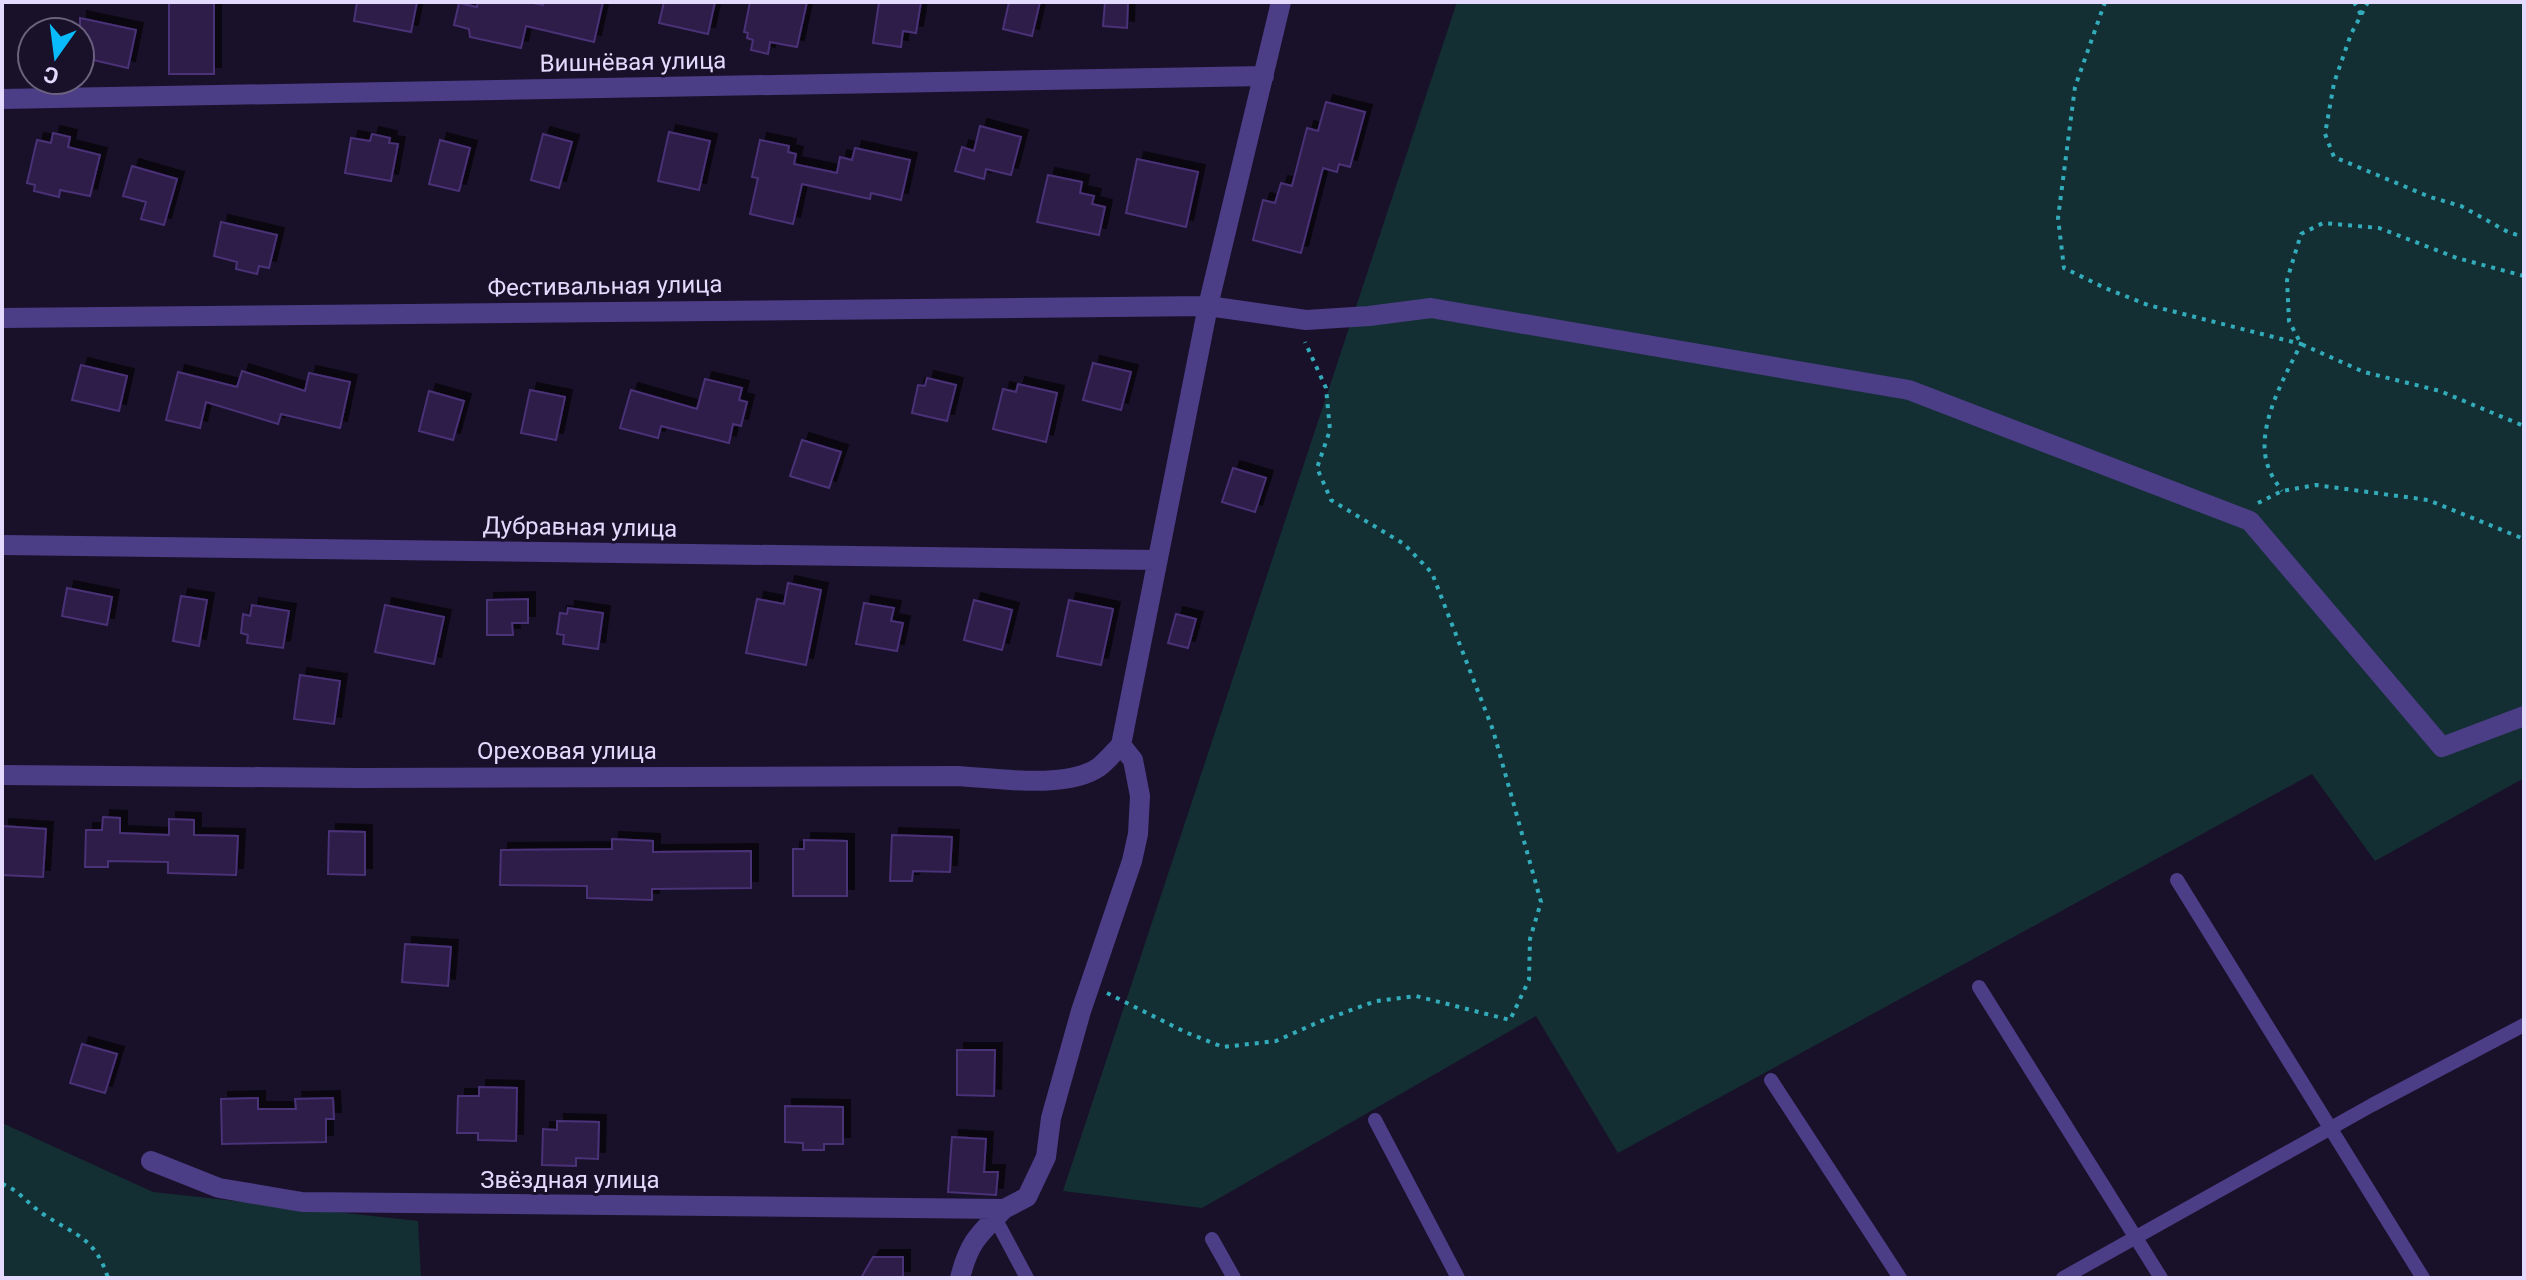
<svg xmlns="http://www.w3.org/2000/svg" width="2526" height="1280" font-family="Roboto,sans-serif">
  <defs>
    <filter id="shadow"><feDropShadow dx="7" dy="-7" stdDeviation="0" flood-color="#0009"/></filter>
  </defs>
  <rect width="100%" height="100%" fill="#191129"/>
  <!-- green -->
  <path fill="#142f33" d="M 1457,2 L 2524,2 L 2524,778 L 2375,861 L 2312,774 L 1618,1153 L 1536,1016 L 1202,1208 L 1063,1191 Z
    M 2,1123 L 153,1192 L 418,1221 L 421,1278 L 2,1278 Z"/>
  <!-- building -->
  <path fill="#2e1d4a" stroke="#493076" stroke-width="2" filter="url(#shadow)" d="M 169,2 L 214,2 L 214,74 L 169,74 Z
    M 357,2 L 417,2 L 411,32 L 354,21 Z
    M 478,2 L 528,2 L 543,5 L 544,2 L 603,2 L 594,42 L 526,26 L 521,48 L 470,37 L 469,29 L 454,25 L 459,3 L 477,7 Z
    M 664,2 L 715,2 L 708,34 L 659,23 Z
    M 750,2 L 807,2 L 797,47 L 770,42 L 768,54 L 751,50 L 753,40 L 747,38 L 748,33 L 744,32 Z
    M 879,2 L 921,2 L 916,33 L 903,31 L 901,47 L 873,43 Z
    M 1009,2 L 1040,2 L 1032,36 L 1003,29 Z
    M 1105,2 L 1128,2 L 1127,28 L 1103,26 Z
    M 80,18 L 136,30 L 128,68 L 80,57 Z
    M 1326,102 L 1365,112 L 1350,167 L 1339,164 L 1337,172 L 1323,168 L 1301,253 L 1253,240 L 1263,200 L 1275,203 L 1281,183 L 1292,186 L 1307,128 L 1318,131 Z
    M 980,126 L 1021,137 L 1011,175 L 986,169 L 984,179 L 955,171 L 962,147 L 974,151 Z
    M 669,132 L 710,141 L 699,190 L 658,181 Z
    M 53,133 L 70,137 L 68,147 L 100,155 L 90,196 L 60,190 L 59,197 L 34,191 L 35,185 L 27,183 L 37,140 L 51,143 Z
    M 372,134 L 390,138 L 389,143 L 398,144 L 391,181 L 345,173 L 351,138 L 370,141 Z
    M 543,134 L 572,142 L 559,188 L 531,180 Z
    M 440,140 L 470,148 L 459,191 L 429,184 Z
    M 760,140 L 789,146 L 788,152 L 796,154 L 794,164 L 837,173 L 840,157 L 852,160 L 855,148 L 910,160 L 901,200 L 871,193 L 870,199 L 802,184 L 793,224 L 750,214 L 758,178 L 752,177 Z
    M 1137,159 L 1198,172 L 1186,227 L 1126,213 Z
    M 132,166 L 177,179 L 164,225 L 141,219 L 146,202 L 123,196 Z
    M 1048,175 L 1082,182 L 1080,193 L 1094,196 L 1092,204 L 1105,207 L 1099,235 L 1037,222 Z
    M 221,222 L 277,235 L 269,268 L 259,266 L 257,274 L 236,269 L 237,262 L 214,256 Z
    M 1093,363 L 1131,372 L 1121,410 L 1083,400 Z
    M 81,365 L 127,376 L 119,411 L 72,400 Z
    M 242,371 L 305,391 L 309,373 L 350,382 L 340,428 L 281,414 L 278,424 L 206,402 L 200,428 L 166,420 L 178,372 L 237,387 Z
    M 927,378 L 956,385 L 947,421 L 912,413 L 918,385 L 925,386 Z
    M 705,379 L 742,388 L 739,400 L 747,402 L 741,426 L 733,424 L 729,443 L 661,426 L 658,438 L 620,428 L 631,390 L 697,409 Z
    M 1018,384 L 1057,393 L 1046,442 L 993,429 L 1003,389 L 1016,392 Z
    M 530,390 L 565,397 L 556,440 L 521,433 Z
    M 429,391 L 464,401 L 453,440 L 419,431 Z
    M 802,440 L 841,452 L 829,488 L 790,476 Z
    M 1233,468 L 1266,478 L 1255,512 L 1222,502 Z
    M 788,583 L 821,590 L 806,665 L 746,653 L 757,599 L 784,604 Z
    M 67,588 L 112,597 L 107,625 L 62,616 Z
    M 181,596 L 207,600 L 199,646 L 173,641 Z
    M 528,599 L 528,623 L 512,623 L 513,635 L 487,635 L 487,600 Z
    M 974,600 L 1012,610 L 1002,650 L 964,640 Z
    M 1069,600 L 1113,609 L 1101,665 L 1057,656 Z
    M 864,603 L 894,608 L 891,621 L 903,623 L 897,651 L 856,644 Z
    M 252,605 L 289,611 L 283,648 L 247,643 L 248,635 L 241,633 L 243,614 L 250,616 Z
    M 385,605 L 444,617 L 434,664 L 375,652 Z
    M 568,608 L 603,613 L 598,649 L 563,644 L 564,635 L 557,634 L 560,613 L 567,614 Z
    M 1176,614 L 1196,619 L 1188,648 L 1168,643 Z
    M 300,675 L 340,681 L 334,724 L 294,719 Z
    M 103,817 L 120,818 L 120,833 L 169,835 L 169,819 L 194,820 L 194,835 L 238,836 L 236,875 L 168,873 L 168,862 L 108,861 L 108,867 L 85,867 L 86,830 L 102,830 Z
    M 2,826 L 46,829 L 43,877 L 2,875 Z
    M 329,831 L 365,832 L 365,875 L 328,874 Z
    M 892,835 L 952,837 L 950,872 L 913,871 L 912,881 L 890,881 Z
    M 612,839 L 653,841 L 653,852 L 751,851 L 751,888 L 652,889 L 652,900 L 587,898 L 587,886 L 500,885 L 501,850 L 612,849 Z
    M 804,840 L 847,841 L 847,896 L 793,896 L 793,849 L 804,849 Z
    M 405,944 L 451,947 L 448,986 L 402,982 Z
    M 82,1044 L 117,1054 L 105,1093 L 70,1083 Z
    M 957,1050 L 995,1050 L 994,1096 L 957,1095 Z
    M 479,1087 L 517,1088 L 516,1141 L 478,1140 L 478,1133 L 457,1133 L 458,1096 L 479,1096 Z
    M 258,1098 L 258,1109 L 296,1109 L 295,1099 L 333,1098 L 334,1119 L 326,1119 L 326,1142 L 222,1144 L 221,1099 Z
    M 785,1106 L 843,1107 L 843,1144 L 824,1144 L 824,1150 L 803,1150 L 803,1143 L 785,1142 Z
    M 557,1121 L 599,1122 L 598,1159 L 576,1158 L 576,1166 L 542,1165 L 543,1129 L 557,1130 Z
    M 952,1137 L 986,1139 L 984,1172 L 998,1172 L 996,1195 L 948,1192 Z
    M 873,1257 L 903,1257 L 903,1278 L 861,1278 Z"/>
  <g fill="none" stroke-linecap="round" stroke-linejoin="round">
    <!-- path -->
    <path stroke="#32acba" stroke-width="4" stroke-dasharray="4 6" stroke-linecap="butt" d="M 2105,2 L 2075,87 L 2058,218 L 2064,268 L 2105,288 L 2148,305 L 2301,344 C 2284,378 2253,431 2269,469 C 2272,477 2277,484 2282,491
      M 2354,2 L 2361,15
      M 2368,2 L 2351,34 L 2334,83 L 2325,134 L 2334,157 L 2430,197 L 2461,206 L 2508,232 L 2524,237
      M 2524,276 L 2457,258 L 2379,228 L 2323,223 L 2301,234 L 2287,280 L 2289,321 L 2301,344 L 2364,372 L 2440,391 L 2524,426
      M 2258,503 L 2282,491 L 2316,485 L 2428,500 L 2524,539
      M 1107,993 L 1185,1032 L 1223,1047 L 1276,1041 L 1321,1021 L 1376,1001 L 1416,996 L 1510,1020 L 1529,980 L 1530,939 L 1541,902 L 1493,730 L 1432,573 L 1404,544 L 1331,500 L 1317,468 L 1330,430 L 1326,388 L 1305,342
      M 2,1184 C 19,1190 28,1204 43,1214 C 75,1235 95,1237 108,1278"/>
    <!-- service -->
    <path stroke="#4c3d87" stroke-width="14" d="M 2177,880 L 2423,1278
      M 1979,987 L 2161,1278
      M 1771,1080 L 1900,1278
      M 1375,1120 L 1458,1278
      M 995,1218 L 1027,1278
      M 1212,1239 L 1234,1278
      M 2063,1278 L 2372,1105 L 2524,1025"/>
    <!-- minor -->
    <path stroke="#4c3d87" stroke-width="20" d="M 2,99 L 1264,76
      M 2,318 L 1208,306 L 1306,320 L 1369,316 L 1431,308 L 1909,390 L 2250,521 L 2442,747 L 2524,716
      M 2,545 L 1157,560
      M 2,775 L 359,778 L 957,776 C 995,778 1067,790 1099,767 C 1107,761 1114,752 1121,745
      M 151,1161 L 219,1188 L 302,1202 L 1004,1209 L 1027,1197 L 1046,1157 L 1051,1118 L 1081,1011 L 1132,861 L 1138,834 L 1140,796 L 1133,760 L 1121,745 L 1208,306 L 1281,2
      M 960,1278 C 969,1242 979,1234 1004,1209"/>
  </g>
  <g text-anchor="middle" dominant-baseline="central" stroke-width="6" stroke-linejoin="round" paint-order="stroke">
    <!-- street labels -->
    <g font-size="24" fill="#e4dafe" stroke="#191129">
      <text transform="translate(633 62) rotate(-1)">Вишнёвая улица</text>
      <text transform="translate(605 286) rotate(-1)">Фестивальная улица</text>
      <text transform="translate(580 527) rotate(1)">Дубравная улица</text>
      <text x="567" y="751">Ореховая улица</text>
      <text x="570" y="1180">Звёздная улица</text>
    </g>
  </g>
  <!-- border -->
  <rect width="2526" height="1280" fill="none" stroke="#e4dafe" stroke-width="8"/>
  <!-- north arrow -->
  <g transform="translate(56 56) rotate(194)"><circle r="38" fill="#191129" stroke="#6a617e" stroke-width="2"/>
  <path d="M0-6L14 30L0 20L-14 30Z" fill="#09bbfb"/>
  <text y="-12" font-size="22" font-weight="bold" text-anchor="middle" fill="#e4dafe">С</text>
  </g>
</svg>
